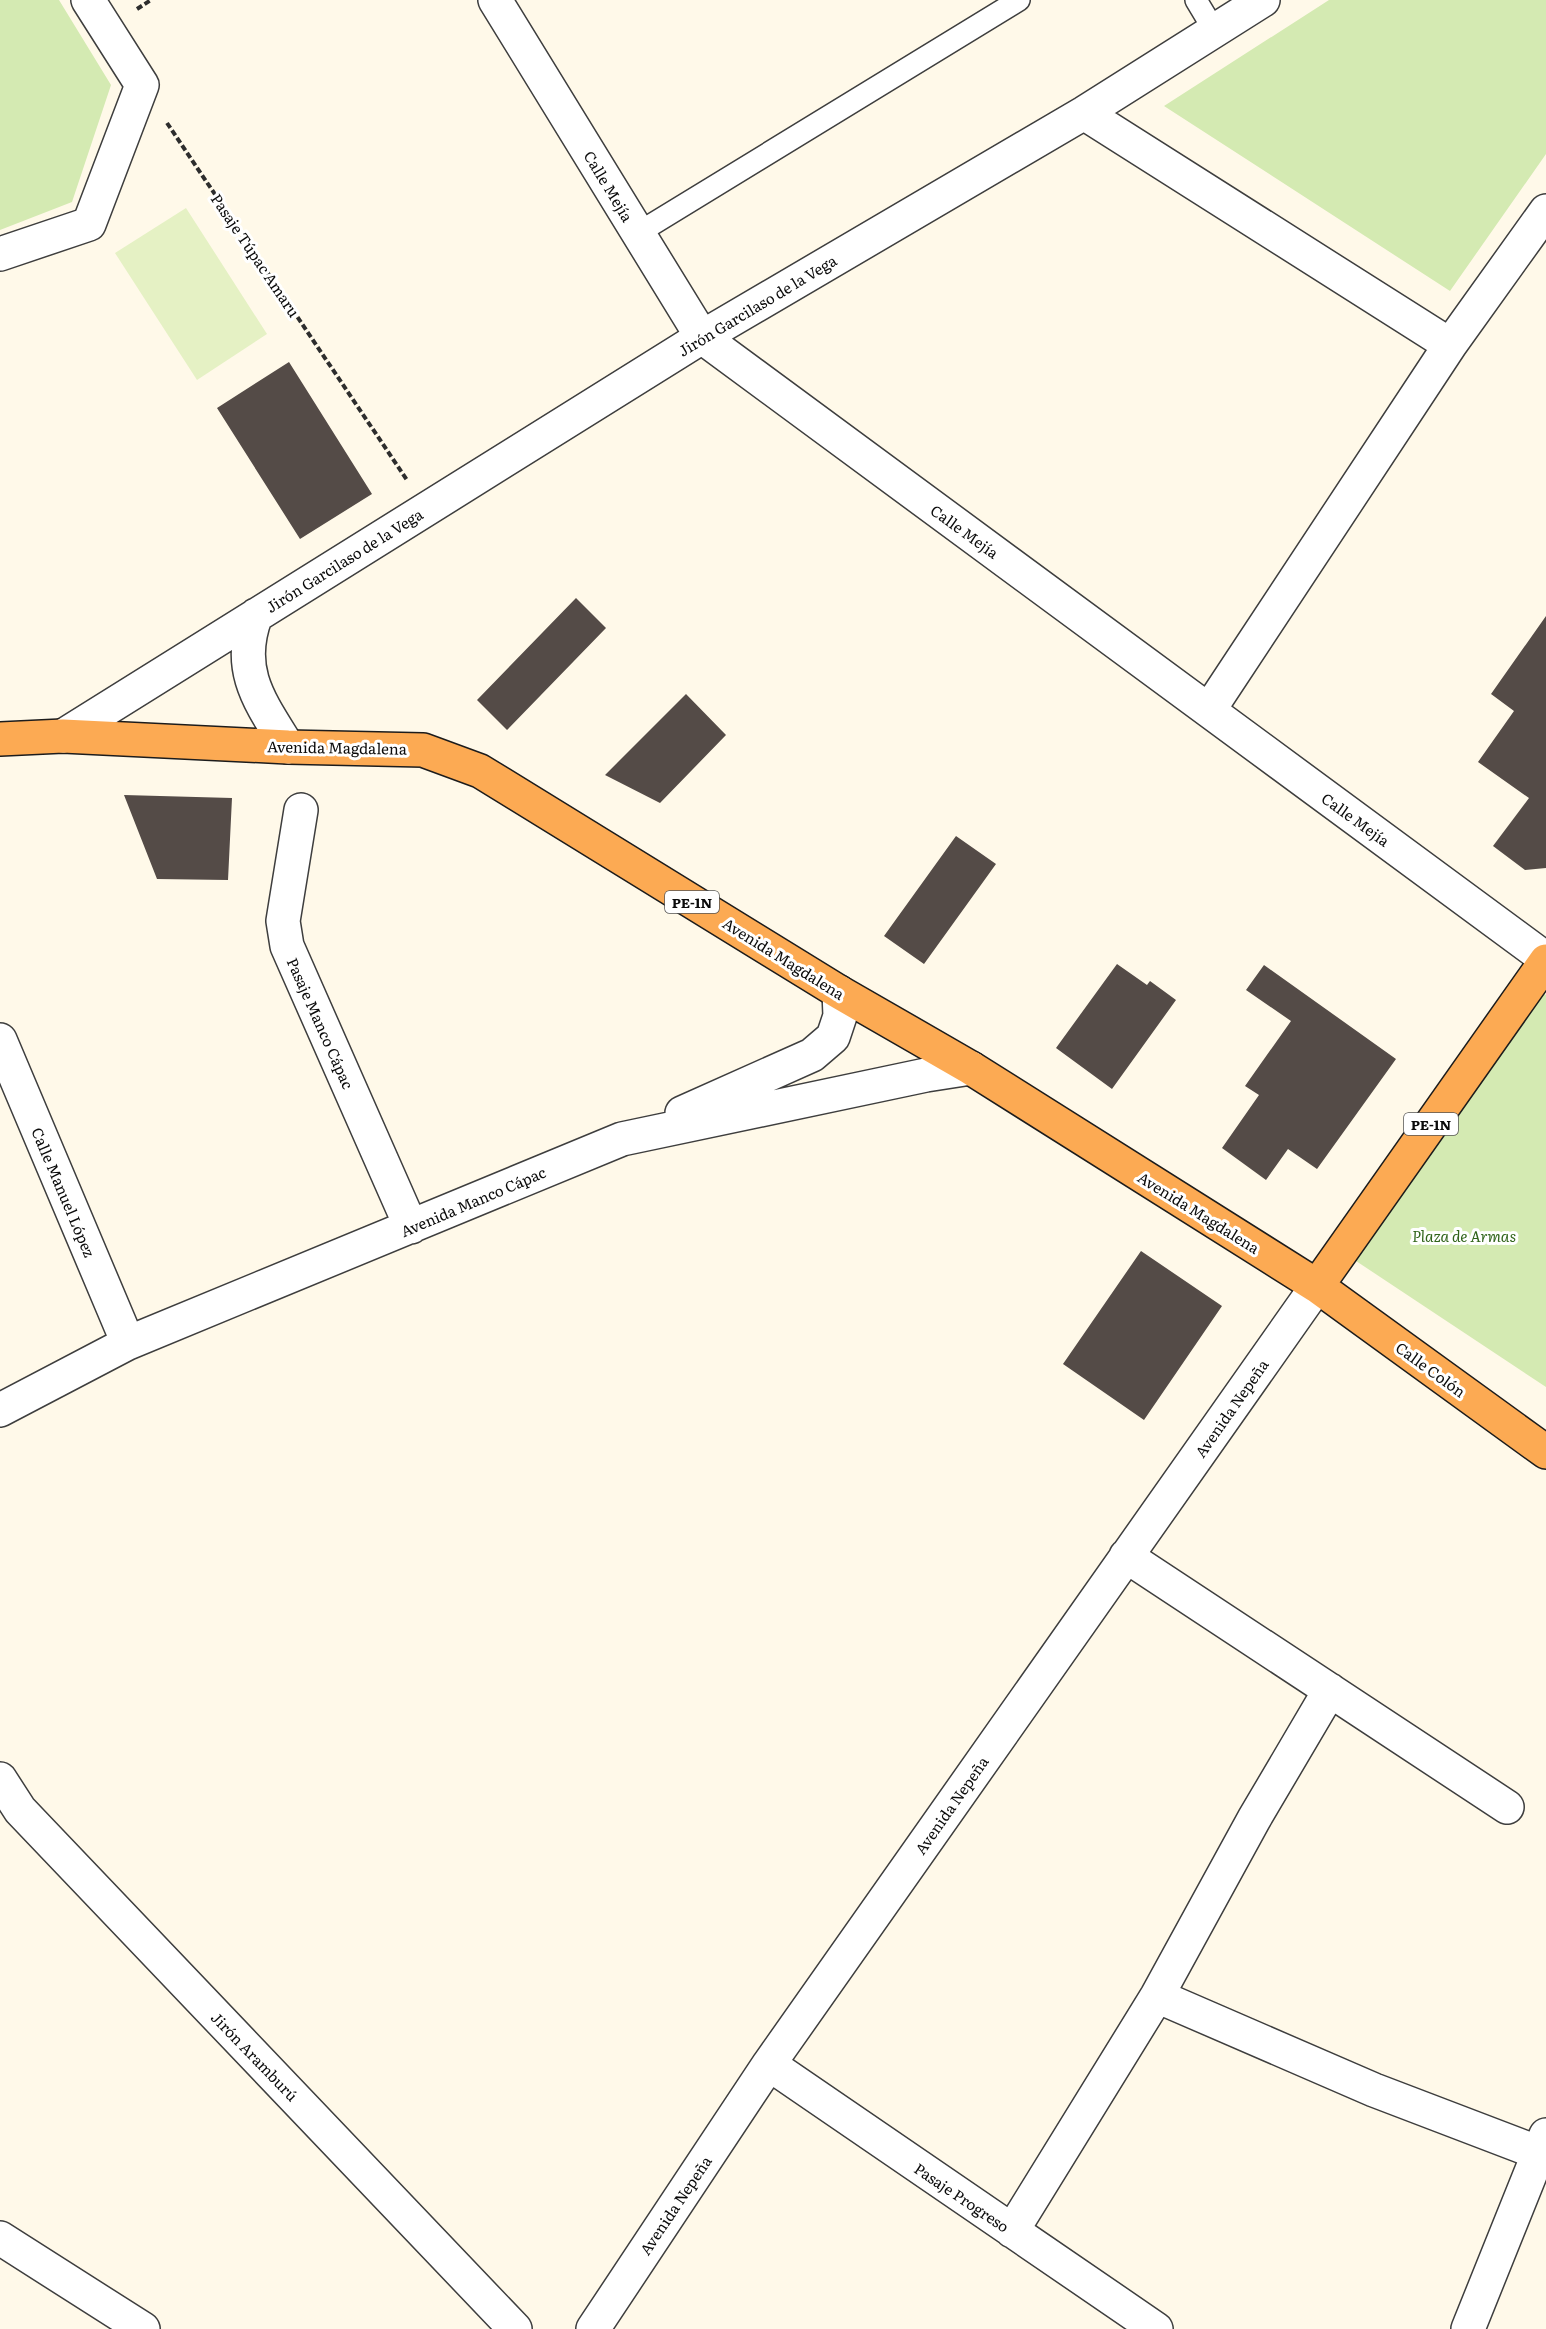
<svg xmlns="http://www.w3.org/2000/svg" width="1546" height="2329" font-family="Literata,serif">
  <rect width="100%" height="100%" fill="#fff9e9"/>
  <!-- green -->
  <path fill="#d4eab2" d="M 0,0 L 59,0 L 111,85 L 72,202 L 0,230 Z
    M 1329,0 L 1546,0 L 1546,154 L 1450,291 L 1164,106 Z
    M 1534,987 L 1546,995 L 1546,1387 L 1350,1257 Z"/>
  <!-- pitch -->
  <path fill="#e5f1c4" d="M 186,208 L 267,334 L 197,380 L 115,253 Z"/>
  <!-- building -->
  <path fill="#544b47" d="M 289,362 L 372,494 L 300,539 L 217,408 Z
    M 576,598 L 606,628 L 507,730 L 477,700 Z
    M 1546,616 L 1546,868 L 1525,870 L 1493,846 L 1529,798 L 1478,762 L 1514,711 L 1491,694 Z
    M 686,694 L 726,735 L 660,803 L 605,775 Z
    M 124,795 L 232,798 L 228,880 L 157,879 Z
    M 956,836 L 996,864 L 924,964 L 884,936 Z
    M 1117,964 L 1147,985 L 1150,981 L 1176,1000 L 1112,1089 L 1056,1048 Z
    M 1264,965 L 1396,1059 L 1317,1169 L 1288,1149 L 1266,1180 L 1222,1148 L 1259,1095 L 1245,1086 L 1291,1021 L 1246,990 Z
    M 1141,1251 L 1222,1306 L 1144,1420 L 1063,1364 Z"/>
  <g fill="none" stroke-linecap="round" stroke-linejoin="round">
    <!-- service casing -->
    <g stroke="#3e3e3e" stroke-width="24">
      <path id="service" d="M 1196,0 L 1214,30
        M 638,233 L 1019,0"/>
    </g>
    <!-- minor casing -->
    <g stroke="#3e3e3e" stroke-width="36">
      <path id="minor" d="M 495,0 L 702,337 L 1546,959
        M 1084,113 L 1450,345 L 1546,211
        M 0,254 L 89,224 L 142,85 L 88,0
        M 256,615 C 235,670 260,702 288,747
        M 1209,710 L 1450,345
        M 63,736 L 702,337 L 1084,113 L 1263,0
        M 301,810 L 283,921 L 287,946 L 411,1227
        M 0,1040 L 128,1343
        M 682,1113 L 812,1055 L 833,1037 L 840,1016 L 839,992
        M 0,1410 L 128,1343 L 622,1139 L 926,1075 L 971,1068
        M 1126,1556 L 1507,1807
        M 0,1779 L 20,1810 L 515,2329
        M 1157,1996 L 1374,2090 L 1539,2153
        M 769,2064 L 1156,2329
        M 1012,2231 L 1157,1996 L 1254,1819 L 1330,1690
        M 0,2238 L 143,2329
        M 593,2329 L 769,2064 L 1317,1286
        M 1468,2329 L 1546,2135"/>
    </g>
    <!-- trunk casing -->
    <g stroke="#1c1c1c" stroke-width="36">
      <path id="trunk" d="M 0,739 L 63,736 L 288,747 L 423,750 L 480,771 L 839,992 L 971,1068 L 1317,1286 L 1546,1452
        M 1317,1286 L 1546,961"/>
    </g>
    <!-- path -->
    <path stroke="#2d2d2d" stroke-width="4" stroke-dasharray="6 3" stroke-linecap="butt" d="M 137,9 L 151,0
      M 167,123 L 407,480"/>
    <!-- service -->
    <use href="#service" stroke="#fff" stroke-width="21"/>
    <!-- minor -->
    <use href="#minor" stroke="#fff" stroke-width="33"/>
    <!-- trunk -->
    <use href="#trunk" stroke="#fcaa53" stroke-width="33"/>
  </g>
  <g text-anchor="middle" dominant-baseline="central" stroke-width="6" stroke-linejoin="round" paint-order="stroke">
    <!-- shield labels -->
    <g fill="#fff" stroke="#545454" stroke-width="1.5">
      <rect x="665" y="891" width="54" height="22" rx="4.5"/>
      <rect x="1404" y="1113" width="54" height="22" rx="4.5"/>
    </g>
    <g font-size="14" font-weight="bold" fill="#0b0b0b">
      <text x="692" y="902">PE-1N</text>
      <text x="1431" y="1124">PE-1N</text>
    </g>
    <!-- street labels -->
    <g font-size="15" fill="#0b0b0b" stroke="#fff">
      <text transform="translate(609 186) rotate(59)">Calle Mejía</text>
      <text transform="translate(256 255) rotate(56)">Pasaje Túpac Amaru</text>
      <text transform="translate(757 305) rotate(-31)">Jirón Garcilaso de la Vega</text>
      <text transform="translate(965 531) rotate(36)">Calle Mejía</text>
      <text transform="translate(344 560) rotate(-32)">Jirón Garcilaso de la Vega</text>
      <text transform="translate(337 747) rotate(1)">Avenida Magdalena</text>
      <text transform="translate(1356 819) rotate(36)">Calle Mejía</text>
      <text transform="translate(784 958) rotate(32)">Avenida Magdalena</text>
      <text transform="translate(321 1023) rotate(66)">Pasaje Manco Cápac</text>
      <text transform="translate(64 1192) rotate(67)">Calle Manuel López</text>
      <text transform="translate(473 1201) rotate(-23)">Avenida Manco Cápac</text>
      <text transform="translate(1199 1212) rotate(32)">Avenida Magdalena</text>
      <text transform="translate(1431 1369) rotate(36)">Calle Colón</text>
      <text transform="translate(1231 1408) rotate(-55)">Avenida Nepeña</text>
      <text transform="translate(951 1805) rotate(-55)">Avenida Nepeña</text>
      <text transform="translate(255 2056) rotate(46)">Jirón Aramburú</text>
      <text transform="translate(962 2197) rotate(34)">Pasaje Progreso</text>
      <text transform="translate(675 2205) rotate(-56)">Avenida Nepeña</text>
    </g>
    <!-- park labels -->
    <g font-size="15" font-style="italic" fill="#30641a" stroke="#fff">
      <text x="1464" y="1235">Plaza de Armas</text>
    </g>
  </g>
</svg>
